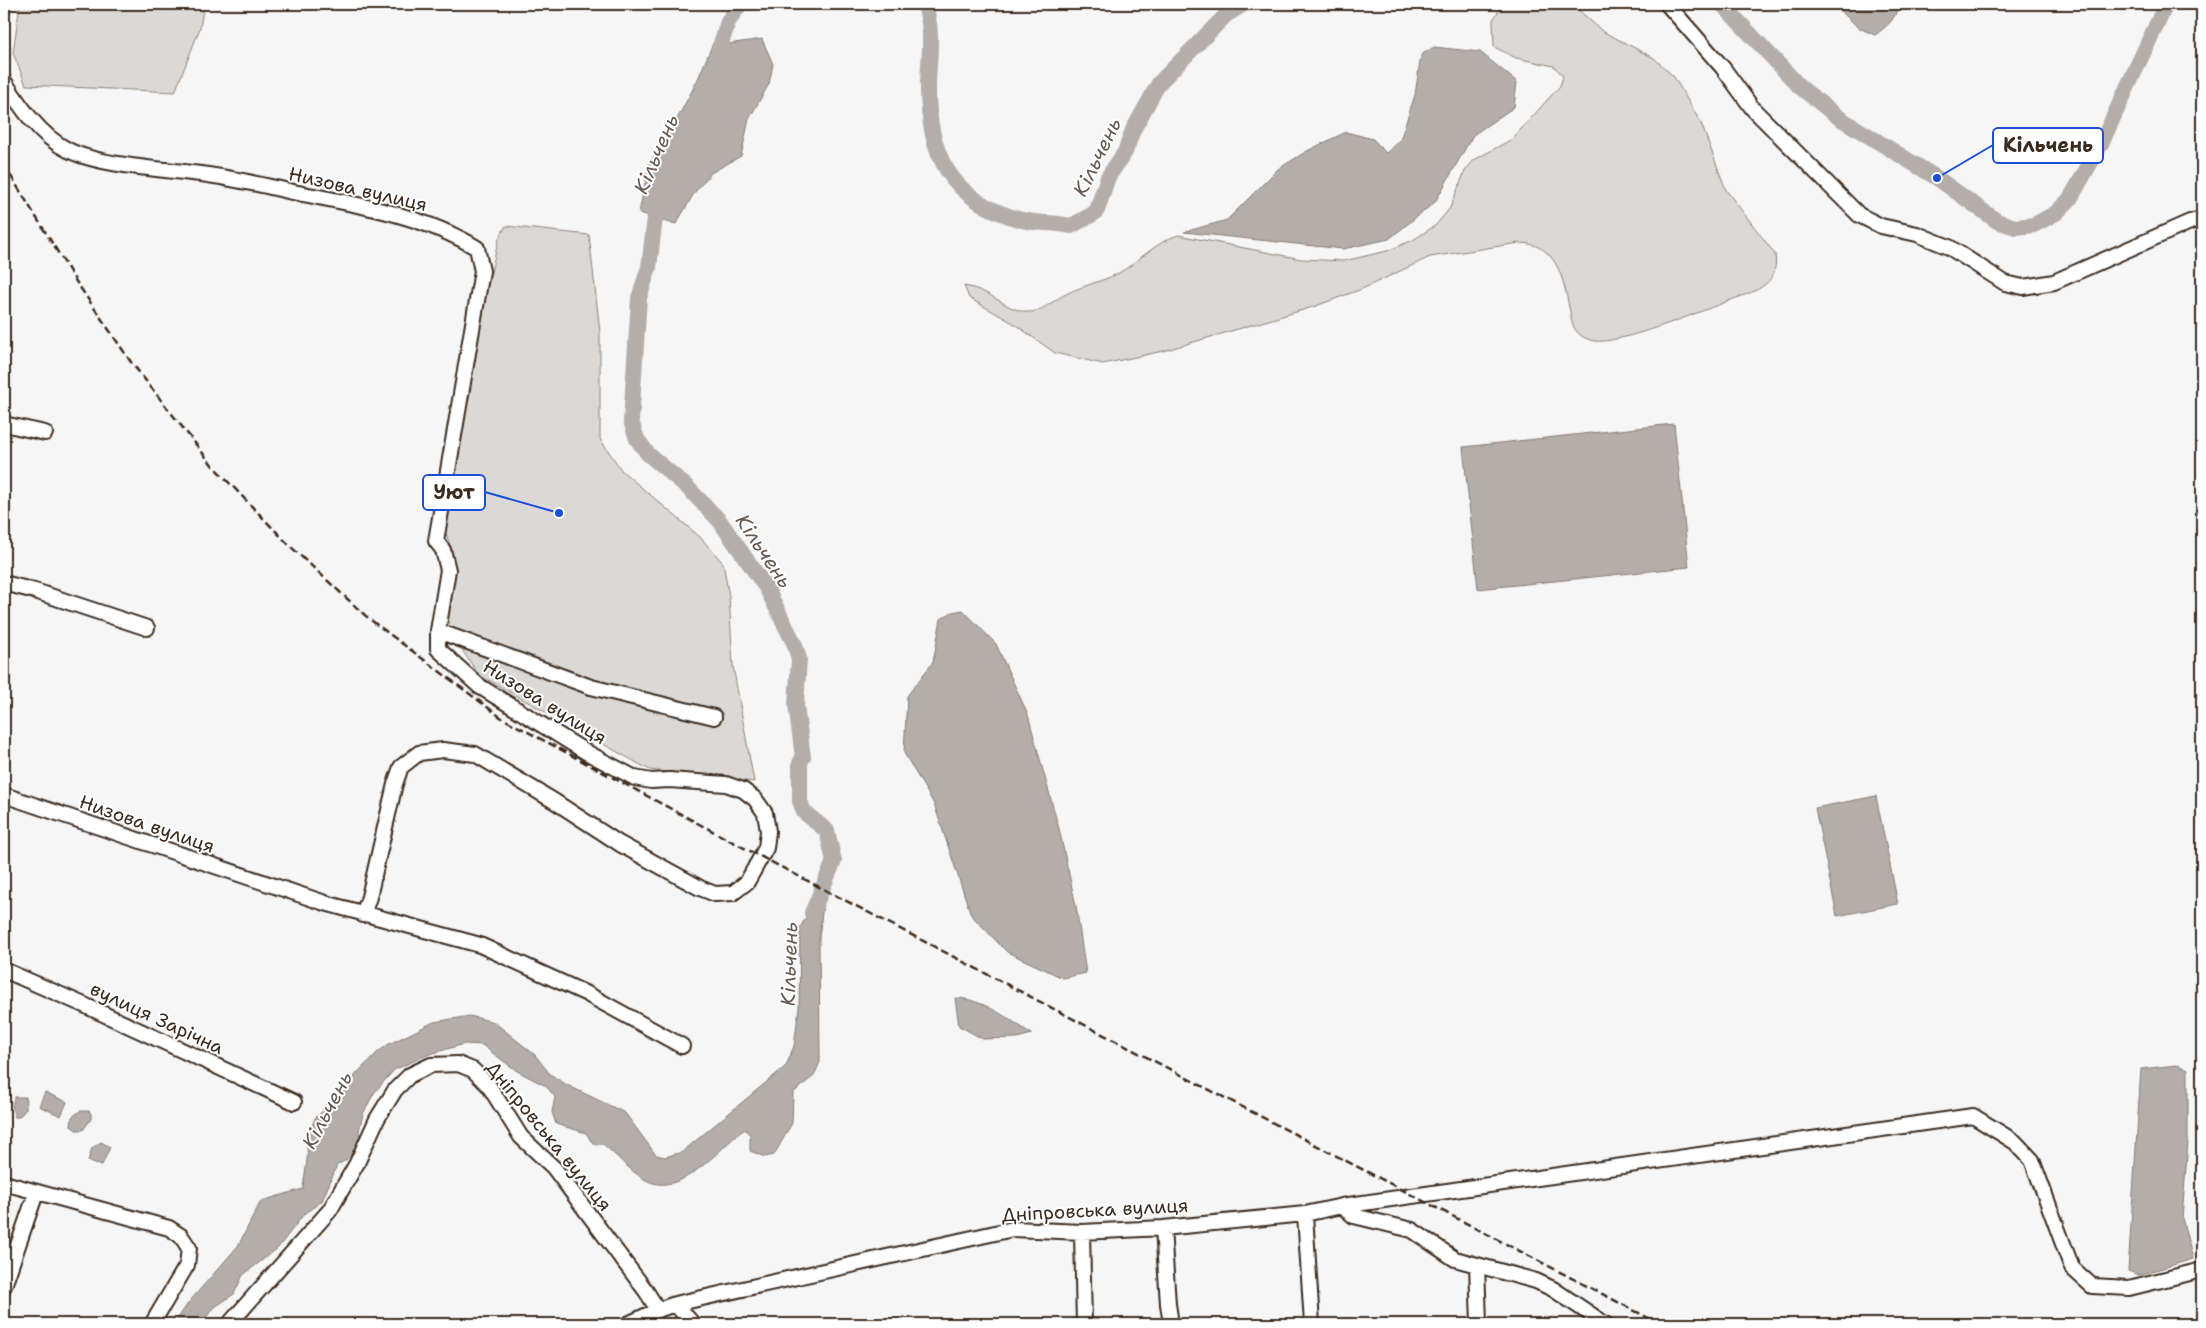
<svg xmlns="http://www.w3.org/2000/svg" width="2206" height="1328" font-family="'Shantell Sans',sans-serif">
  <rect width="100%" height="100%" fill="#f7f6f6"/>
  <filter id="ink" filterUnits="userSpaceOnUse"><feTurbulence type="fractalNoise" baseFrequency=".02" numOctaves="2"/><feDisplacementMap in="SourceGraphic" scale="10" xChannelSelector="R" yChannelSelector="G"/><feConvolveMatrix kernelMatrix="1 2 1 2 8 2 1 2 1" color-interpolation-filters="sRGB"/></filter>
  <g filter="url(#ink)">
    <!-- green -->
    <path fill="#dbd9d6" stroke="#8b827a" d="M 20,4 L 204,4 L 200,28 L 175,92 L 26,85 L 13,53 Z
      M 1503,4 L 1572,4 L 1602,31 L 1654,58 L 1674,77 L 1701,123 L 1726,190 L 1775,254 C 1779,281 1762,289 1739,297 C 1709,308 1620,345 1594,341 C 1586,339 1579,336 1575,329 C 1571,324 1571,314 1569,307 C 1563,277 1556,243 1519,243 L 1430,257 L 1362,289 L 1313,307 L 1163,351 L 1103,364 L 1055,353 L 1013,323 L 969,298 L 964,286 C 990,289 1005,310 1027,312 C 1041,313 1052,301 1064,295 C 1081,286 1100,282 1117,274 C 1139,262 1154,243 1178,235 L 1301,259 L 1344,261 L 1387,251 L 1413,240 L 1436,225 L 1450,208 L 1465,171 L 1474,160 L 1512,139 L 1560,86 L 1563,76 L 1554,66 L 1516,58 L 1494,47 L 1493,20 Z
      M 506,226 L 589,235 L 600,332 L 600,439 L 622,471 L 700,537 L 723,563 L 729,596 L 733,666 L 754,782 L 650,770 L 479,675 L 447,628 L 452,551 L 443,525 L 481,315 L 499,238 Z"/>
    <!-- water -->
    <path fill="#b4aeaa" stroke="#847972" d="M 1833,4 L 1898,4 C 1896,20 1887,26 1875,35 L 1859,28 Z
      M 762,39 L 773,64 L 769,84 L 749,119 L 741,156 L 711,173 L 695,192 L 676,224 L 639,213 L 649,164 L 675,123 L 698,79 L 713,43 L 721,45 Z
      M 1434,47 L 1480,52 L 1517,82 L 1514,107 L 1473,135 L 1435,202 L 1389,239 L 1343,249 L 1184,232 L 1227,220 L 1278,169 L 1307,151 L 1346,132 L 1373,139 L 1386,153 L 1400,140 L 1415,95 L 1421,55 Z
      M 1674,424 L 1689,567 L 1478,589 L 1463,447 Z
      M 963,610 L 996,644 L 1028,715 L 1059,829 L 1076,906 L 1086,973 L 1063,978 L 1007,952 L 971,915 L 934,804 L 904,753 L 907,696 L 933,662 L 941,619 L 952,612 Z
      M 1876,796 L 1898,904 L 1837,916 L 1815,808 Z
      M 813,892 L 820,895 L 823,904 L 819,938 L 820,1062 L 814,1076 L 793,1093 L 792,1123 L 774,1155 L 765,1157 L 750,1151 L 750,1135 L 745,1129 C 718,1148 680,1201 644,1179 C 629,1170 616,1155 603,1144 L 596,1145 L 591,1141 L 586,1133 L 556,1124 L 552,1112 L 555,1097 L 546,1086 L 517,1071 L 482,1045 L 464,1044 L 427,1055 L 394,1070 L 374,1093 L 363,1114 L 359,1131 L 361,1143 L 346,1160 L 337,1165 L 322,1201 L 304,1214 L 278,1248 L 243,1275 L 234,1294 L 215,1307 L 200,1324 L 174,1324 L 189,1302 L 238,1246 L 261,1201 L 303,1189 C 304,1174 310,1155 306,1142 L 315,1118 L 339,1097 L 358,1072 L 378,1052 L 389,1044 L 434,1022 L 470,1016 L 494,1022 L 535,1055 L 550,1074 L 567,1085 L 625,1113 L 656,1155 L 665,1157 L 682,1152 L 786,1066 L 794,1046 L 799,1008 L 800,928 L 812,906 Z
      M 955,998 C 982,998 1010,1020 1032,1034 L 1017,1038 L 983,1039 L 959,1026 Z
      M 2177,1065 L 2188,1069 L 2188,1142 L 2182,1218 L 2193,1259 L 2139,1275 L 2128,1271 L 2141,1069 Z
      M 45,1092 L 67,1102 L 61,1116 L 39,1106 Z
      M 15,1097 L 26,1097 L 26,1109 L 19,1117 L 15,1117 C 12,1110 11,1104 15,1097 Z
      M 80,1111 L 89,1111 L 91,1114 L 91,1119 L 83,1130 L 76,1130 L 71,1126 L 72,1117 Z
      M 101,1142 L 110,1147 L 102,1165 L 88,1161 L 92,1148 Z"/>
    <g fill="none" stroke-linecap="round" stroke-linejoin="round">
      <!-- river -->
      <path stroke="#b4aeaa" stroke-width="16" d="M 924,4 C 934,28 929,57 928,83 C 927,154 950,201 1022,220 C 1038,224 1054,222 1071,226 L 1093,214 L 1097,210 L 1108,177 L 1125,152 L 1133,130 L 1159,83 L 1226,15 L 1244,4
        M 1722,4 L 1800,87 L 1838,117 L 1937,178 L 1997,221 L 2015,227 L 2034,225 L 2056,213 L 2070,199 L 2100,146 L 2166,4
        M 714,65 L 728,22 L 740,4
        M 660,199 L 656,209 L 649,267 L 639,298 L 631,421 L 637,439 L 648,454 L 686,486 L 719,520 L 767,589 L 795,645 L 799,659 L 796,705 L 803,757 L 800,763 L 800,801 L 804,812 L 827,831 L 834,861 L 812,913"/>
      <!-- minor casing -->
      <g stroke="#3b2a1e" stroke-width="18">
        <path id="minor" d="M 1667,4 L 1723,68 L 1753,109 L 1859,215 L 1881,226 L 1917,234 L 1949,247 L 2005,283 L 2023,287 L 2054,282 L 2190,222 L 2202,219
          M 4,81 C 20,106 40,136 68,150 C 100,166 164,169 201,174 C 233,178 266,186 298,193 C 359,205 423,215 477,248 L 482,271 L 436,541 L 443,550 L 448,570 L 438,631 L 438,649 L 479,686 L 586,752 L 635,778 L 651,781 L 669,780 L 726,784 L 743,790 L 755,799 L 765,813 L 768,831 L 766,848 L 747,882 L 733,893 L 715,894 L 700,888 L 620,844 L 554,801 L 475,754 L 443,750 L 419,753 L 401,767 L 395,784 L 369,897 L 363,915
          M 4,424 L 45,433
          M 4,583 L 35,591 L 147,628
          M 438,631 L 591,687 L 714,717
          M 4,795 L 325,903 L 480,945 L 587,994 L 682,1046
          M 4,970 L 84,1005 L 294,1102
          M 4,1183 L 169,1228 L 181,1236 L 189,1248 L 187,1265 L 152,1324
          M 1342,1206 L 1354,1216 L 1412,1230 L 1455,1259 L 1536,1281 L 1553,1289 L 1605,1324
          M 1305,1214 L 1312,1324
          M 1163,1228 L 1168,1304 L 1171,1324
          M 1082,1232 L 1084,1324
          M 1477,1265 L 1479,1324
          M 4,1286 L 36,1193
          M 675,1304 L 693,1324
          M 231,1322 L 330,1210 L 357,1163 L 377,1119 L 395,1090 L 410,1075 L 431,1065 L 458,1064 L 473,1070 L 489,1086 L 521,1137 L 554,1168 L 646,1291 L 658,1310
          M 628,1324 L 658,1310 L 675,1304 L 1013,1229 L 1082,1232 L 1163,1228 L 1305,1214 L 1342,1206 L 1973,1116 L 2015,1142 L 2032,1160 L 2072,1268 L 2092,1286 L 2129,1288 L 2202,1270"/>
      </g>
      <!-- minor -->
      <use href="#minor" stroke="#fff" stroke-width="14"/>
      <!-- rail -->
      <path stroke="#3b2a1e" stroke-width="2.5" stroke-dasharray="8 4" stroke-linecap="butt" d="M 4,165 L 75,280 L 131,362 L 213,466 L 290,546 L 368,618 L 502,718 L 729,840 L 1660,1324"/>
    </g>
  </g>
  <g text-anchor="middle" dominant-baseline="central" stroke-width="4" stroke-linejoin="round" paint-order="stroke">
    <!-- street labels -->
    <g font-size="19" fill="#3b2a1e" stroke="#fff">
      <text transform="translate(358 189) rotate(13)">Низова вулиця</text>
      <text transform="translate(545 702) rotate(32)">Низова вулиця</text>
      <text transform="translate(147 824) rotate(19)">Низова вулиця</text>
      <text transform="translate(157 1018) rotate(25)">вулиця Зарічна</text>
      <text transform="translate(549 1136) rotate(51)">Дніпровська вулиця</text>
      <text transform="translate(1095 1210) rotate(-3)">Дніпровська вулиця</text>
    </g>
    <!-- water labels -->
    <g font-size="20" font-style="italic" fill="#65584f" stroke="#fff">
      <text transform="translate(656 154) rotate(-67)">Кільчень</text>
      <text transform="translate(1097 157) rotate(-64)">Кільчень</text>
      <text transform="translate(764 551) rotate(56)">Кільчень</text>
      <text transform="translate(789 964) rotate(-88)">Кільчень</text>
      <text transform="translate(327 1110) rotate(-62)">Кільчень</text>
    </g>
  </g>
  <!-- callouts -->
  <path fill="none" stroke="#1d4ed8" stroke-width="2" d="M1937 178L1993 145M559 513L485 492"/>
  <g fill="#1d4ed8" stroke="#fff" stroke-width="2">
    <circle cx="1937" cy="178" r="5"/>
    <circle cx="559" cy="513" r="5"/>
  </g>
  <g fill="#fff" stroke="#1d4ed8" stroke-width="2">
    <rect x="1993" y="128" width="110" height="35" rx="5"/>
    <rect x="423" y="475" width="62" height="35" rx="5"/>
  </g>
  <g font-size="20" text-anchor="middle" font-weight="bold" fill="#3b2a1e">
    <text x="2048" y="152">Кільчень</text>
    <text x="454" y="499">Уют</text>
  </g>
  <!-- margin -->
  <rect width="2206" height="1328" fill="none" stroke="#fff" stroke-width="20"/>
  <rect x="10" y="10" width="2186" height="1308" fill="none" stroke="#3b2a1e" stroke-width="2" filter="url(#ink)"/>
</svg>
